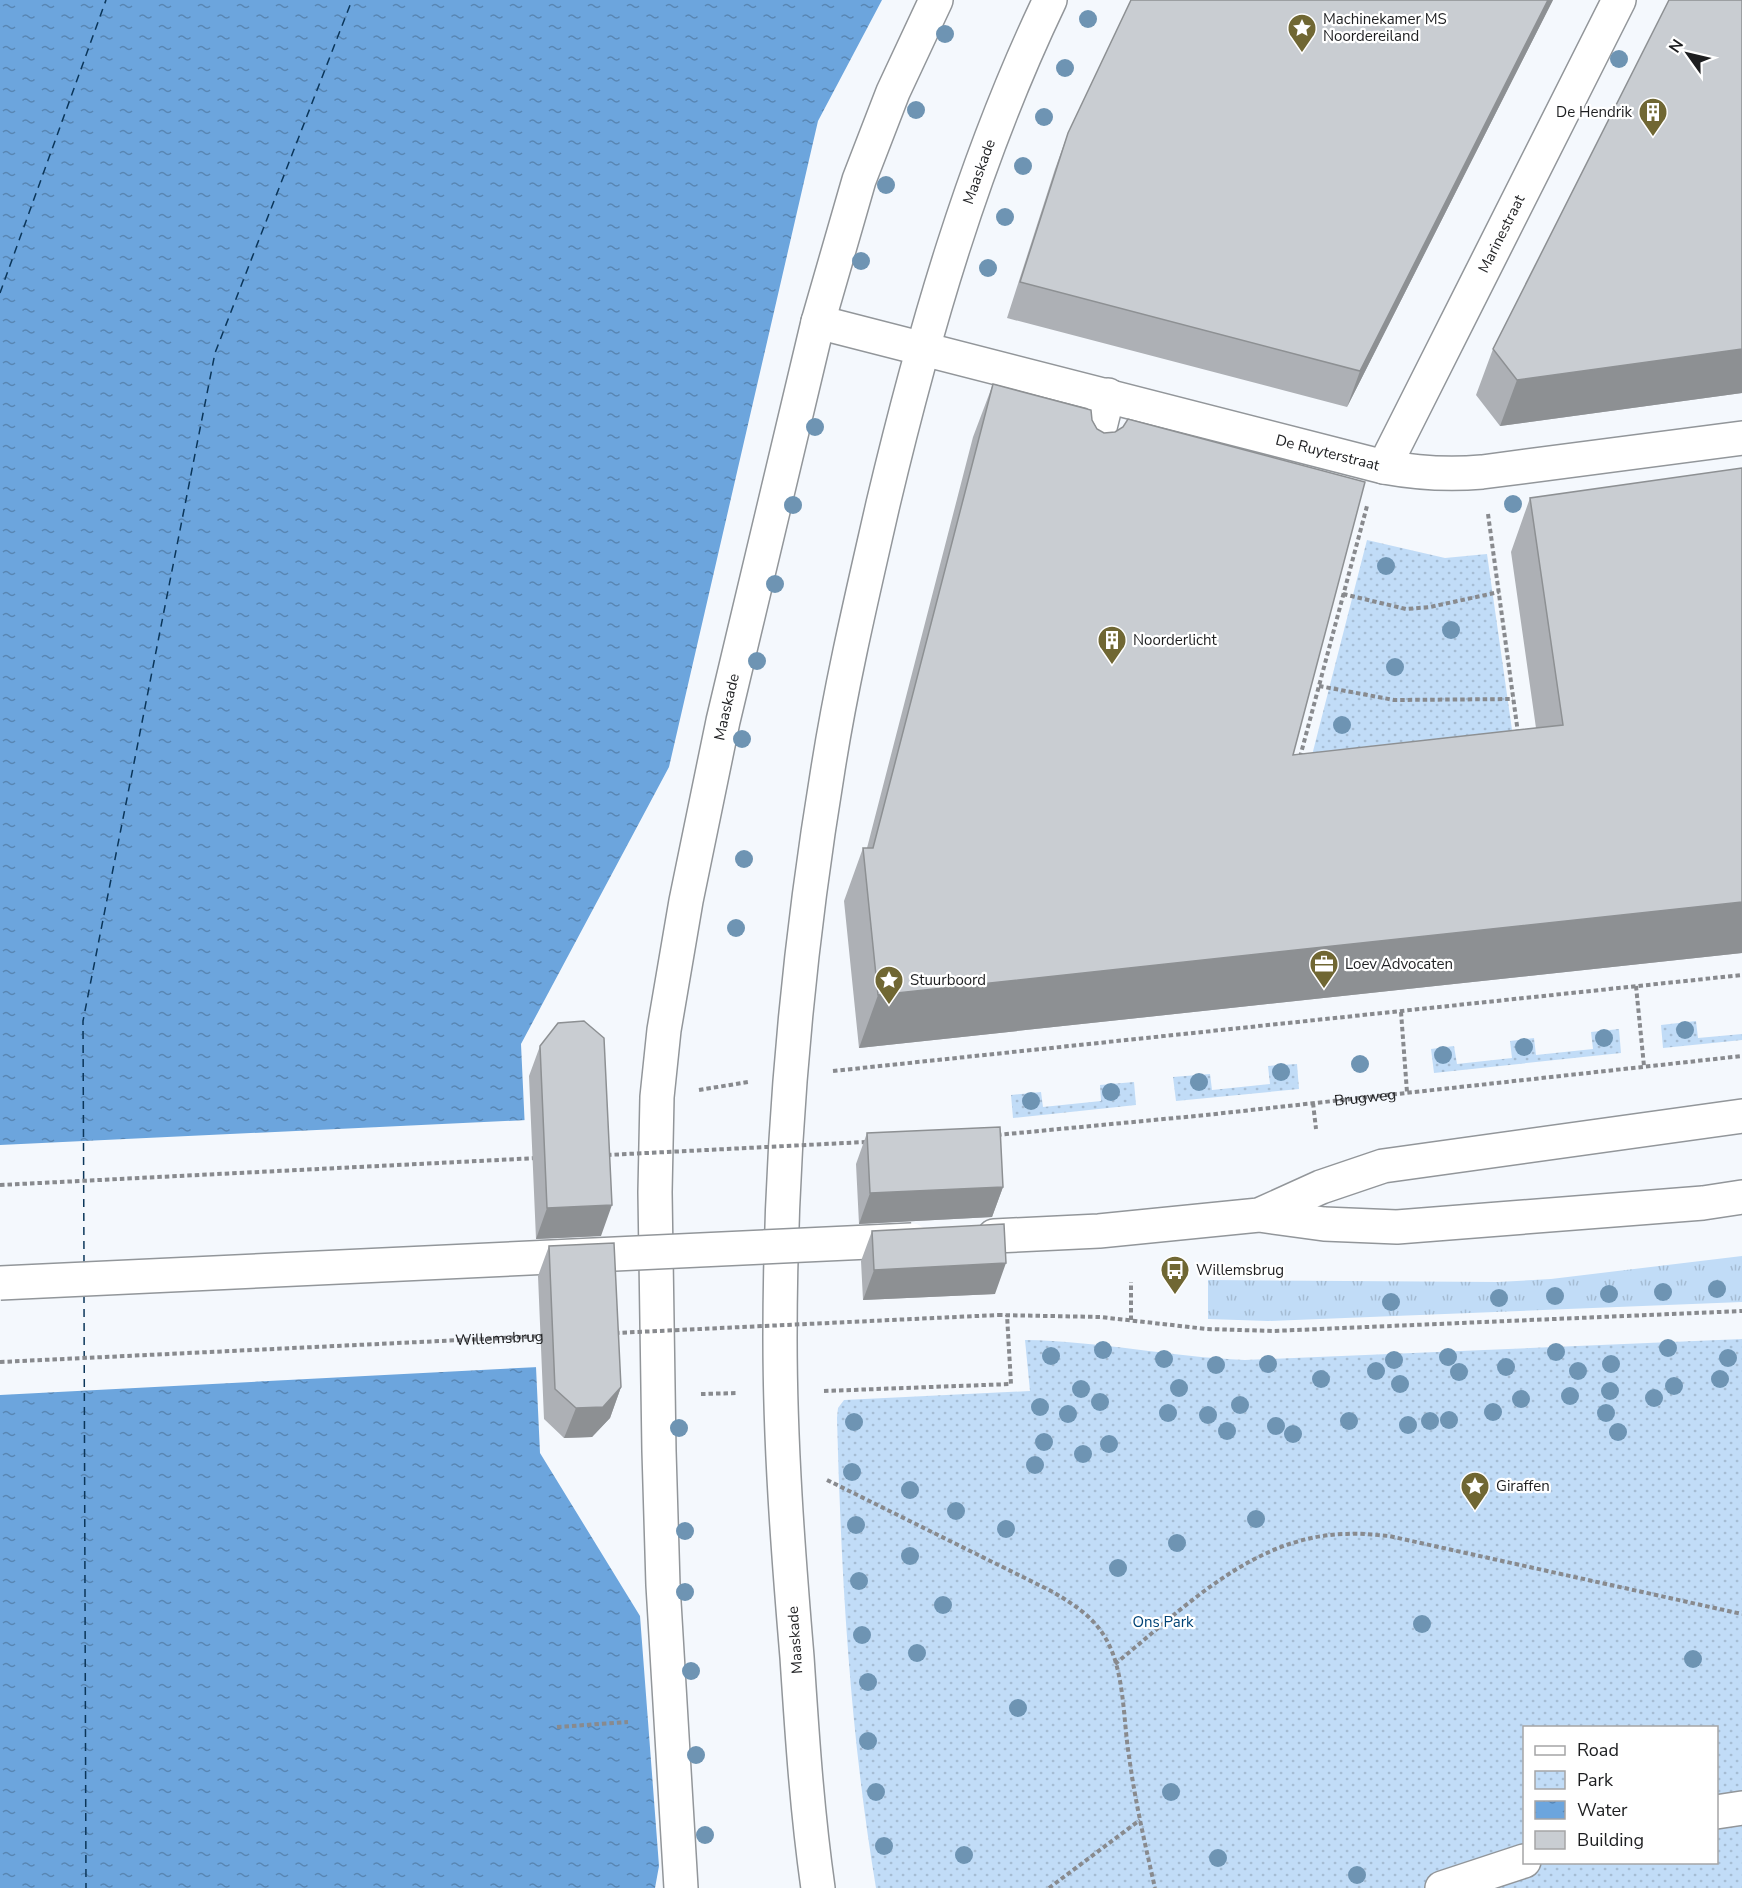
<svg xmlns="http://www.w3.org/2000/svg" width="1742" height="1888" font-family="'Nunito Sans',sans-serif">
  <defs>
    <pattern id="grass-tufts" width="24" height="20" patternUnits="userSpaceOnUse" patternTransform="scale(1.5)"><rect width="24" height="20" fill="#c1dcf7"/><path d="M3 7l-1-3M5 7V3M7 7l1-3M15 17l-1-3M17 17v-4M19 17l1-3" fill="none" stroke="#a5bcd3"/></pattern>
    <pattern id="park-dots" width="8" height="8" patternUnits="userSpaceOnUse" patternTransform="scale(1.5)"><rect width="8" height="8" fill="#c1dcf7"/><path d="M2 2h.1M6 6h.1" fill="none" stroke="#a5bcd3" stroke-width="1.8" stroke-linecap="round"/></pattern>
    <pattern id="water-ripples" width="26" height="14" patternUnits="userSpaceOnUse" patternTransform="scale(1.5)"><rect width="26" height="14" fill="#6ca5dd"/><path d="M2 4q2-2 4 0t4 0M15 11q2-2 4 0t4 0" fill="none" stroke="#5886b3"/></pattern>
  </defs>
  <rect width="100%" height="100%" fill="#f4f8fd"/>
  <!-- grass -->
  <path fill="url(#grass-tufts)" d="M 1742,1256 L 1742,1302 L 1268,1321 L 1208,1319 L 1208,1280 L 1498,1282 L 1551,1279 Z"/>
  <!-- park -->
  <path fill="url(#park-dots)" fill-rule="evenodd" d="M 1367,540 L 1445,558 L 1487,554 L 1516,758 L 1309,767 Z
    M 1696,1021 L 1698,1038 L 1742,1034 L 1742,1040 L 1663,1048 L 1661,1025 Z
    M 1619,1029 L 1621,1053 L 1434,1073 L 1431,1049 L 1454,1046 L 1457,1064 L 1512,1058 L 1510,1041 L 1534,1038 L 1536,1055 L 1593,1049 L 1591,1032 Z
    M 1297,1064 L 1299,1089 L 1176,1101 L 1173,1077 L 1210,1074 L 1212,1090 L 1270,1084 L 1268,1066 Z
    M 1134,1082 L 1136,1105 L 1013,1118 L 1011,1095 L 1041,1092 L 1043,1107 L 1101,1101 L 1100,1085 Z
    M 1742,1339 L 1742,1888 L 876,1888 C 850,1733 841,1575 837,1418 L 838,1408 L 844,1400 L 1030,1391 L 1025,1340 C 1099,1341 1171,1357 1245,1360 ZM 1524,1728 L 1716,1728 L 1716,1862 L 1524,1862 Z"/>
  <!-- water -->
  <path fill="url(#water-ripples)" d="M 0,0 L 882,0 L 818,121 L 669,767 L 521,1044 L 540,1453 L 640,1616 L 659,1866 L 655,1888 L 0,1888 Z"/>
  <!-- pier -->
  <path fill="#f4f8fd" d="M 527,1120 L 539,1367 L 0,1395 L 0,1145 Z"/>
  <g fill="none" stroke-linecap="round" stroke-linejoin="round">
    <!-- ferry -->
    <path stroke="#0b365a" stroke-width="1.5" stroke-dasharray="8 6" stroke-linecap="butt" d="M 0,293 L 106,0
      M 84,1263 L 83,1021 L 215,353 L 352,0
      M 84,1295 L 86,1888"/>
    <!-- minor casing -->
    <g stroke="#92969a" stroke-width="36">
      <g id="minor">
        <path id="s2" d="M 818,322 L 1384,467 C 1417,473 1448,475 1482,472 L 1742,438"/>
        <path id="s3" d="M 1384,467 L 1619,0"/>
        <path d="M 1090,468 L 1108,395"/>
        <path d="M 1716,1812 L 1742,1808"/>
        <path id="s4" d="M 681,1888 L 663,1585 L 659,1451 L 655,1192 L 657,1097 L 664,1030 L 686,901 L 723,721 L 818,322 L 859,180 L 893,92 L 936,0"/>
        <path id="s5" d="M 818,1888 C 807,1811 802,1734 797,1657 C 788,1551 780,1444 780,1338 C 780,1148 797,957 828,769 C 842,680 863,592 883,504 C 924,332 973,161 1050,0"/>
        <path d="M 1442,1888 L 1524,1861"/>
      </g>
    </g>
    <!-- major casing -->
    <g stroke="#92969a" stroke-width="36">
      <path id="major" d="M 1259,1215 L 1321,1187 L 1383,1166 L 1742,1116
        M 994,1236 L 1099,1231 L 1259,1215 L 1324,1224 L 1397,1227 L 1703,1203 L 1742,1197"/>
    </g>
    <!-- path -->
    <g stroke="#888a8e" stroke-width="4" stroke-dasharray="4.5 3" stroke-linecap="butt">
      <path d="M 1488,514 L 1518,733"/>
      <path d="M 1343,594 L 1406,609 L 1430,607 L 1499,592"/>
      <path d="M 1319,686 L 1394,700 L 1513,699"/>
      <path d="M 1300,757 L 1367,506"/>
      <path d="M 1636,986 L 1644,1066"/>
      <path d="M 1401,1012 L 1407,1092"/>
      <path d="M 833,1071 L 1742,975"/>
      <path d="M 699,1090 L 748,1082"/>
      <path d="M 1313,1103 L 1316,1129"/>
      <path id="s1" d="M 997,1135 L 1206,1115 L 1742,1056"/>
      <path d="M 998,1315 L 1100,1317 L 1207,1329 L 1273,1331 L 1742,1311"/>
      <path d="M 1131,1320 L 1131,1282"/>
      <path d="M 824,1391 L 1011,1384 L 1007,1315"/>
      <path d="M 701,1394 L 738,1393"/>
      <path d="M 827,1480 L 1051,1591 C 1072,1603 1094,1617 1106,1639 C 1125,1672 1123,1720 1129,1756 C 1135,1801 1145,1844 1155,1888"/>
      <path d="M 1115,1664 C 1183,1609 1254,1535 1347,1534 C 1361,1533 1375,1535 1389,1536 L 1742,1614"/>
      <path d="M 557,1727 L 628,1722"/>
      <path d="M 1049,1888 L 1140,1820"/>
    </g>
    <!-- minor -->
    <use href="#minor" stroke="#fff" stroke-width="33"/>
    <!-- major -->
    <use href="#major" stroke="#fff" stroke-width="33"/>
    <!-- major-bridge casing -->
    <g stroke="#92969a" stroke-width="36" stroke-linecap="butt">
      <path id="major-bridge" d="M 0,1283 L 912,1240"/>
    </g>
    <!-- path-bridge -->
    <g stroke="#888a8e" stroke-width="4" stroke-dasharray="4.5 3" stroke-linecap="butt">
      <path d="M 607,1155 L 866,1142"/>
      <path d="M 0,1185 L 537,1158"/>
      <path d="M 615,1333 L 998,1315"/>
      <path id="s6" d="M 0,1362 L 545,1336"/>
    </g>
    <!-- major-bridge -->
    <use href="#major-bridge" stroke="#fff" stroke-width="33"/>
  </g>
  <!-- trees -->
  <g fill="#6e94b3">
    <circle cx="1088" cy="19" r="9"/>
    <circle cx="945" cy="34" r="9"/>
    <circle cx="1619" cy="59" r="9"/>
    <circle cx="1065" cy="68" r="9"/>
    <circle cx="916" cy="110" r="9"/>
    <circle cx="1044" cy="117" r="9"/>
    <circle cx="1023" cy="166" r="9"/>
    <circle cx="886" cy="185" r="9"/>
    <circle cx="1005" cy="217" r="9"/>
    <circle cx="861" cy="261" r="9"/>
    <circle cx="988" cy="268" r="9"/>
    <circle cx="815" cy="427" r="9"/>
    <circle cx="1513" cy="504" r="9"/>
    <circle cx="793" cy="505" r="9"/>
    <circle cx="1386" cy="566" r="9"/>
    <circle cx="775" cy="584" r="9"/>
    <circle cx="1451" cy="630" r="9"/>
    <circle cx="757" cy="661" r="9"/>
    <circle cx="1395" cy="667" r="9"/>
    <circle cx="1342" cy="725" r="9"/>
    <circle cx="742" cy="739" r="9"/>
    <circle cx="744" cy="859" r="9"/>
    <circle cx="736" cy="928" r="9"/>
    <circle cx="1685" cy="1030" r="9"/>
    <circle cx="1604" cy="1038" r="9"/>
    <circle cx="1524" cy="1047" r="9"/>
    <circle cx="1443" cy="1055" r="9"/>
    <circle cx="1360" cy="1064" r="9"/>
    <circle cx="1281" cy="1072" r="9"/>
    <circle cx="1199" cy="1082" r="9"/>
    <circle cx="1111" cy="1092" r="9"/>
    <circle cx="1031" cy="1101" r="9"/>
    <circle cx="1717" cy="1289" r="9"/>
    <circle cx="1663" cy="1292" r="9"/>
    <circle cx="1609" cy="1294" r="9"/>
    <circle cx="1555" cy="1296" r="9"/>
    <circle cx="1499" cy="1298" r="9"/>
    <circle cx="1391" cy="1302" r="9"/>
    <circle cx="1668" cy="1348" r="9"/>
    <circle cx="1103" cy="1350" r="9"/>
    <circle cx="1556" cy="1352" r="9"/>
    <circle cx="1051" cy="1356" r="9"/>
    <circle cx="1448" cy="1357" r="9"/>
    <circle cx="1728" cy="1358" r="9"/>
    <circle cx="1164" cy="1359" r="9"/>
    <circle cx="1394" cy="1360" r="9"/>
    <circle cx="1268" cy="1364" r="9"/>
    <circle cx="1611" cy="1364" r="9"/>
    <circle cx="1216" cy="1365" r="9"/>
    <circle cx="1506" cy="1367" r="9"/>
    <circle cx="1376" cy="1371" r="9"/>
    <circle cx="1578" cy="1371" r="9"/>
    <circle cx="1459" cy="1372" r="9"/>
    <circle cx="1321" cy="1379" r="9"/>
    <circle cx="1720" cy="1379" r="9"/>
    <circle cx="1400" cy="1384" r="9"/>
    <circle cx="1674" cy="1386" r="9"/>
    <circle cx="1179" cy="1388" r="9"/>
    <circle cx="1081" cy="1389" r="9"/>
    <circle cx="1610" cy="1391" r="9"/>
    <circle cx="1570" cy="1396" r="9"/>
    <circle cx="1654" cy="1398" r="9"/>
    <circle cx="1521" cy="1399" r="9"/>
    <circle cx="1100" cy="1402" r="9"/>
    <circle cx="1240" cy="1405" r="9"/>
    <circle cx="1040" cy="1407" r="9"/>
    <circle cx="1493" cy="1412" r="9"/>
    <circle cx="1168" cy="1413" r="9"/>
    <circle cx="1606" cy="1413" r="9"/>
    <circle cx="1068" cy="1414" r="9"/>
    <circle cx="1208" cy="1415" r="9"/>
    <circle cx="1449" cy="1420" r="9"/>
    <circle cx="1349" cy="1421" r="9"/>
    <circle cx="1430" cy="1421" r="9"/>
    <circle cx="854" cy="1422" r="9"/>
    <circle cx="1408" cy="1425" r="9"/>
    <circle cx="1276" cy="1426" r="9"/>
    <circle cx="679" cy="1428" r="9"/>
    <circle cx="1227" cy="1431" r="9"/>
    <circle cx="1618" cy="1432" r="9"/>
    <circle cx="1293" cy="1434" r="9"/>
    <circle cx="1044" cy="1442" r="9"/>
    <circle cx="1109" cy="1444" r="9"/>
    <circle cx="1083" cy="1454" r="9"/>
    <circle cx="1035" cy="1465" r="9"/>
    <circle cx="852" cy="1472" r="9"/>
    <circle cx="910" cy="1490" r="9"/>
    <circle cx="956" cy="1511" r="9"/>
    <circle cx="1256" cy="1519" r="9"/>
    <circle cx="856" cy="1525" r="9"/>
    <circle cx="1006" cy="1529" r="9"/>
    <circle cx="685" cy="1531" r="9"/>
    <circle cx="1177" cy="1543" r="9"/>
    <circle cx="910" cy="1556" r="9"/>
    <circle cx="1118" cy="1568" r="9"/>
    <circle cx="859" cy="1581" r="9"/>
    <circle cx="685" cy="1592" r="9"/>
    <circle cx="943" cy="1605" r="9"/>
    <circle cx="1422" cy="1624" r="9"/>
    <circle cx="862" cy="1635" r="9"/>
    <circle cx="917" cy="1653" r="9"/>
    <circle cx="1693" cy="1659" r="9"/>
    <circle cx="691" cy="1671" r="9"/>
    <circle cx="868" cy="1682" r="9"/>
    <circle cx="1018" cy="1708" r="9"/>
    <circle cx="868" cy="1741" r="9"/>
    <circle cx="696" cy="1755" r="9"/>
    <circle cx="876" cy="1792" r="9"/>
    <circle cx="1171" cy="1792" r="9"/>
    <circle cx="705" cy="1835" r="9"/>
    <circle cx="884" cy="1846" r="9"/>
    <circle cx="964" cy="1855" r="9"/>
    <circle cx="1218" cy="1858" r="9"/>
    <circle cx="1357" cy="1875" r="9"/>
  </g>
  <!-- wall -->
  <path fill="#adb0b5" d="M 1553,0 L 1347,407 L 1007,318 L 1055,169 L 1068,133 Z
    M 1742,0 L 1742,393 L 1500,426 L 1476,395 L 1493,349 Z
    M 993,384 L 1092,420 L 1293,755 L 1536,728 L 1511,552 L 1530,498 L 1742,953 L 859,1048 L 844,901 L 863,848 L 867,848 L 973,437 Z
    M 540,1046 L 601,1236 L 536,1239 L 529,1076 Z
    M 867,1133 L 1003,1187 L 992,1217 L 859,1224 L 856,1164 Z
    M 872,1231 L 995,1294 L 863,1300 L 861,1261 Z
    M 549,1246 L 621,1387 L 610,1418 L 592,1437 L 564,1438 L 544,1419 L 538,1276 Z"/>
  <!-- shaded-wall -->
  <path fill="#8d9093" d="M 1548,0 L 1553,0 L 1347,407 L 1360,371 Z
    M 1742,349 L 1742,393 L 1500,426 L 1517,380 Z
    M 1742,902 L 1742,953 L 859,1048 L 878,995 Z
    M 1003,1187 L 992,1217 L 859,1224 L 870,1193 Z
    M 612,1205 L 601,1236 L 536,1239 L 547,1208 Z
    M 1006,1263 L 995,1294 L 863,1300 L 874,1270 Z
    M 621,1387 L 610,1418 L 592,1437 L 564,1438 L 576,1408 Z"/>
  <!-- building -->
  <path fill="#c9cdd2" stroke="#8d9093" stroke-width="1.5" d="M 1131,0 L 1548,0 L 1360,371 L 1020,282 L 1068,133 Z
    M 1669,0 L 1742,0 L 1742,349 L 1517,380 L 1493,349 Z
    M 993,384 L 1091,410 L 1092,420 L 1097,429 L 1104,433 L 1115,432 L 1123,427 L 1128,419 L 1365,482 L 1293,755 L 1563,725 L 1530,498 L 1742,468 L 1742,902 L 878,995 L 863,848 L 873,848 Z
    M 584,1021 L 604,1038 L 612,1205 L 547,1208 L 540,1046 L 558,1023 Z
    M 1000,1127 L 1003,1187 L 870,1193 L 867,1133 Z
    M 1004,1224 L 1006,1263 L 874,1270 L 872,1231 Z
    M 614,1243 L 621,1387 L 603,1407 L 576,1408 L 555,1389 L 549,1246 Z"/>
  <!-- icons -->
  <defs>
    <g id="sight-pin" transform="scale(1.5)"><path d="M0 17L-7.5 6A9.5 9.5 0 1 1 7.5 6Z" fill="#706733" stroke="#fff"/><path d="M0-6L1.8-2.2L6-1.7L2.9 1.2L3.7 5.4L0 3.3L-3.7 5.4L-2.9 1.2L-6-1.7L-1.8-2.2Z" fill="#fff"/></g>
    <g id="building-pin" transform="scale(1.5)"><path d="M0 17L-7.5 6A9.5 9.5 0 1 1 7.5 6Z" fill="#706733" stroke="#fff"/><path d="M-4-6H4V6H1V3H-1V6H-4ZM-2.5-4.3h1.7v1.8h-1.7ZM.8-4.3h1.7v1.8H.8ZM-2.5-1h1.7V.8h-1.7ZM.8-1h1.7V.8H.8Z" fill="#fff"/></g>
    <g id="office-pin" transform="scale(1.5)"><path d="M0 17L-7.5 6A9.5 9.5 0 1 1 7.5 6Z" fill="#706733" stroke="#fff"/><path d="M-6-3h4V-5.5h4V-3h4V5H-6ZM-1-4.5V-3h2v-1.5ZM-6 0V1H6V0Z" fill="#fff"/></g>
    <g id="bus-pin" transform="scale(1.5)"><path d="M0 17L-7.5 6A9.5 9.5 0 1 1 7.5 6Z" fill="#706733" stroke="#fff"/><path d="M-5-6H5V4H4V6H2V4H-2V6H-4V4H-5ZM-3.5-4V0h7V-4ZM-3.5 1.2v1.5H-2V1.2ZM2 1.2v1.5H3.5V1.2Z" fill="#fff"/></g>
  </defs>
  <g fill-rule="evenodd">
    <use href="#sight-pin" x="1302" y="28"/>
    <use href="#building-pin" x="1653" y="112"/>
    <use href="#building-pin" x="1112" y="640"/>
    <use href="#office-pin" x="1324" y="964"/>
    <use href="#sight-pin" x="889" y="980"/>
    <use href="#bus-pin" x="1175" y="1270"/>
    <use href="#sight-pin" x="1475" y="1486"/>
  </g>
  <g text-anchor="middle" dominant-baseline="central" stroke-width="4.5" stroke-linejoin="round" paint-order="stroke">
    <!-- poi labels -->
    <g font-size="15" fill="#1d1e20" stroke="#fff" text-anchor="start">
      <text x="1323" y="19">Machinekamer MS<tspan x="1323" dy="17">Noordereiland</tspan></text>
      <text x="1632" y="112" text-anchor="end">De Hendrik</text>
      <text x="1133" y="640">Noorderlicht</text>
      <text x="1345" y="964">Loev Advocaten</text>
      <text x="910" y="980">Stuurboord</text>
      <text x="1196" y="1270">Willemsbrug</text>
      <text x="1496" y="1486">Giraffen</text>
    </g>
    <!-- street labels -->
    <g font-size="15" fill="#1d1e20" stroke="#fff">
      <text stroke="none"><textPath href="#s5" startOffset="1740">Maaskade</textPath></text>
      <text stroke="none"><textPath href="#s3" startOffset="261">Marinestraat</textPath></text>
      <text stroke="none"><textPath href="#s2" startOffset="526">De Ruyterstraat</textPath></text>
      <text stroke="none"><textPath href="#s4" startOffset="1188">Maaskade</textPath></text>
      <text stroke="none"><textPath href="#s1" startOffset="370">Brugweg</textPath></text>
      <text stroke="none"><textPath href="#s6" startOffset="500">Willemsbrug</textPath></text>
      <text transform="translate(795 1640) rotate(-94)">Maaskade</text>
    </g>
    <!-- park labels -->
    <g font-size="15" fill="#004376" stroke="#fff">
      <text x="1163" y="1622">Ons Park</text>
    </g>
  </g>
  <!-- legend -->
  <rect x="1523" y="1726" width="195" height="138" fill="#ffffff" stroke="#a5a5a6" stroke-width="1.5"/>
  <rect x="1535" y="1746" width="30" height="9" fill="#ffffff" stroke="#a5a5a6" stroke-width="1.5"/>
  <text x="1577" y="1756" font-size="18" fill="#1d1e20">Road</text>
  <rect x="1535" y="1771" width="30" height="18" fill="url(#park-dots)" stroke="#a5a5a6" stroke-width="1.5"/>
  <text x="1577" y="1786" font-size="18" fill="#1d1e20">Park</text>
  <rect x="1535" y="1801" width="30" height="18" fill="url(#water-ripples)" stroke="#a5a5a6" stroke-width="1.5"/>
  <text x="1577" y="1816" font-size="18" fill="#1d1e20">Water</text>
  <rect x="1535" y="1831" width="30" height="18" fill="#c9cdd2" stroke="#a5a5a6" stroke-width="1.5"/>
  <text x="1577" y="1846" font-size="18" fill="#1d1e20">Building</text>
  <!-- north arrow -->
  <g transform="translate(1688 54) rotate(304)" stroke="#ffffff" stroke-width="4.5" paint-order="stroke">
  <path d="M0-4.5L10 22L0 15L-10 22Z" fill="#1d1e20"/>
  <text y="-9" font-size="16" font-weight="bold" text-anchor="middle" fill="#1d1e20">N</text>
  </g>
</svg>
